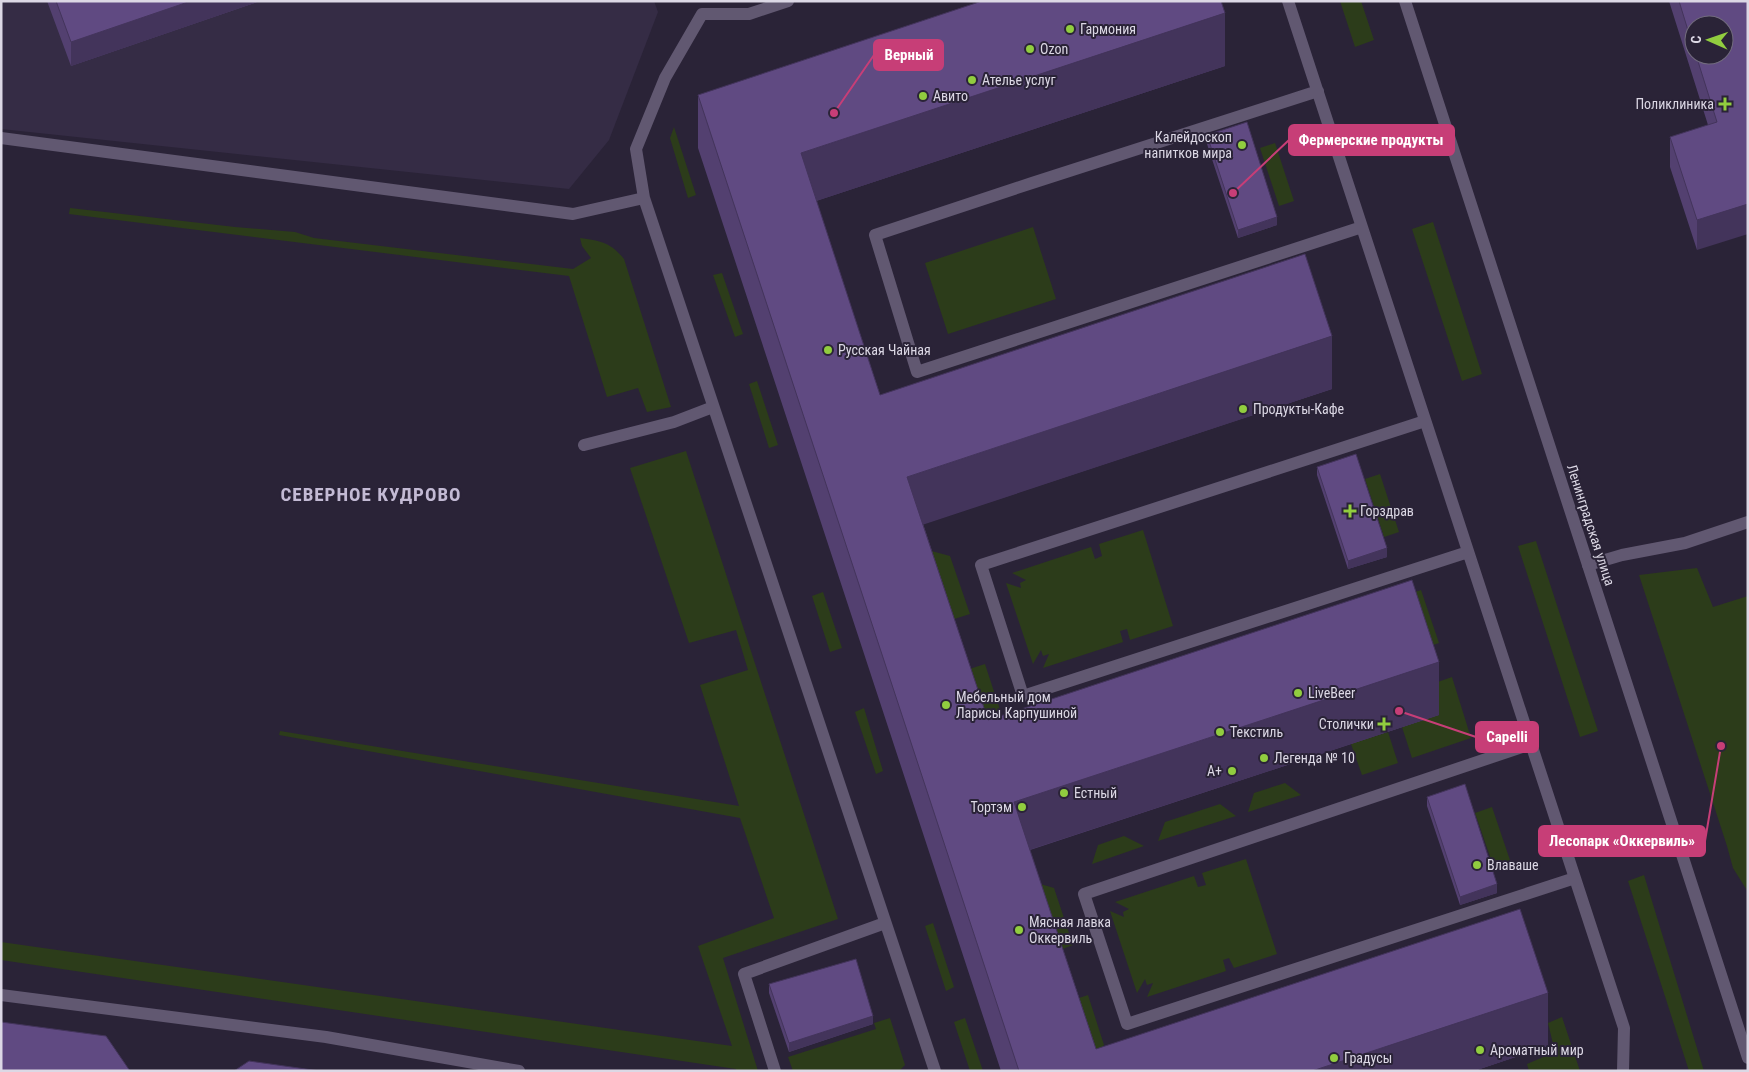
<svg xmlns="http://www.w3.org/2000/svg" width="1749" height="1072" font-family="'Roboto Condensed',sans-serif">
  <rect width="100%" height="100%" fill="#2a2337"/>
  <!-- built -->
  <path fill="#352c45" d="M 1,1 L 654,1 L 658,12 L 609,140 L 569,189 L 1,129 Z"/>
  <!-- green -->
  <path fill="#2c3c1a" d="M 1340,1 L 1361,1 L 1374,40 L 1355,47 Z
    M 674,127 L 696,195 L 688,198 L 670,138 Z
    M 1275,143 L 1294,201 L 1279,206 L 1260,148 Z
    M 70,208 L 235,227 L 295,232 L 314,238 L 573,269 L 591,258 L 582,246 L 580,238 C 601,241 610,242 624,259 L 671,407 L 647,412 L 638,388 L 607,397 L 569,276 L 69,214 Z
    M 1433,222 L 1482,374 L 1462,381 L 1412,229 Z
    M 1033,227 L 1056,299 L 948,334 L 925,263 Z
    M 722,273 L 743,334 L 735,337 L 713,275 Z
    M 757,381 L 778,445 L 769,448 L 749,384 Z
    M 686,451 L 838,919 L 723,958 L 758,1071 L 736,1071 L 736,1069 L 1,960 L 1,942 L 732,1046 L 698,946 L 774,918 L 740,818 L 279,735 L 280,731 L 739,806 L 700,685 L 748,670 L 736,630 L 689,643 L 630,468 Z
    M 1380,474 L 1399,532 L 1384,537 L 1365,479 Z
    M 1143,530 L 1173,626 L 1130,640 L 1127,629 L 1120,631 L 1123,642 L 1043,668 L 1049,654 L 1043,656 L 1041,650 L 1033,664 L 1006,583 L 1021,588 L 1020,583 L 1026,580 L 1012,573 L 1091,547 L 1095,559 L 1102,556 L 1099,544 Z
    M 1536,541 L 1598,731 L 1580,737 L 1518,546 Z
    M 924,549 L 950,556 L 970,614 L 948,621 Z
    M 1697,568 L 1713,607 L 1748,596 L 1748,892 L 1733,868 L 1727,846 L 1639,575 Z
    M 1421,590 L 1439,643 L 1418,650 L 1377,605 Z
    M 823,592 L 842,648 L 830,652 L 812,596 Z
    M 985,664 L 1001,713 L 982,737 L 960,672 Z
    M 1452,677 L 1471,738 L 1412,758 L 1402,727 L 1439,715 L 1429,685 Z
    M 864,708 L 883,771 L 876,774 L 855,712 Z
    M 1388,732 L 1398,763 L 1362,775 L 1351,744 Z
    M 1285,783 L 1301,795 L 1248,812 L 1254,793 Z
    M 1220,804 L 1236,816 L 1158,841 L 1165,822 Z
    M 1492,807 L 1512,866 L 1495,871 L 1475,813 Z
    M 1124,836 L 1144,846 L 1092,864 L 1098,845 Z
    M 1246,859 L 1277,954 L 1234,968 L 1229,958 L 1223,960 L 1226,971 L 1147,997 L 1153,983 L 1147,985 L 1145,979 L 1137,993 L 1110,911 L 1124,917 L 1123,912 L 1129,909 L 1115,902 L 1194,876 L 1198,887 L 1206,885 L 1202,873 Z
    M 1644,875 L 1704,1071 L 1689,1071 L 1628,881 Z
    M 1027,880 L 1054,888 L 1073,945 L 1052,953 Z
    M 933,923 L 954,987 L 946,991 L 925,926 Z
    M 1088,995 L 1104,1045 L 1088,1065 L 1067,1002 Z
    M 1562,1017 L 1580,1071 L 1529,1071 L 1527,1064 L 1555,1052 L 1548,1023 Z
    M 890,1018 L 905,1065 L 899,1071 L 793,1071 L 788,1057 L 876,1029 L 874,1023 Z
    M 965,1018 L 983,1071 L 970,1071 L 954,1022 Z"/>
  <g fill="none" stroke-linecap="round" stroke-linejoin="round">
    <!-- service -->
    <path stroke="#615871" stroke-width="12" d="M 788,1 L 749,14 L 702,14 L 665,78 L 636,149 L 644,198 L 935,1071
      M 1288,1 L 1624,1028 L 1623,1071
      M 1318,91 L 1032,183 L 875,235 L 917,372 L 1362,227
      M 1,138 L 573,214 L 644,198
      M 1425,421 L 981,565 L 1023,696 L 1468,552
      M 584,445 L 674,422 L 713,407
      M 1588,565 L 1622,555 L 1685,543 L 1748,522
      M 1531,744 L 1084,894 L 1127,1024 L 1575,878
      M 1,995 L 326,1037 L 519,1071
      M 775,1071 L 744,974 L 885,923"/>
    <!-- tertiary -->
    <path stroke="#615871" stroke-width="12" d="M 1405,1 L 1748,1058"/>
  </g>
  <!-- wall -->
  <path fill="#534070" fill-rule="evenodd" d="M 47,1 L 260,1 L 71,66 Z
    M 1669,1 L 1748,1 L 1697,250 L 1670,167 L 1670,137 L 1708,125 ZM 1694,25 L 1724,55 L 1694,55 Z
    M 1225,66 L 816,201 L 880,395 L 1332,389 L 923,524 L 988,720 L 1439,715 L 1030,850 L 1096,1049 L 1548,1046 L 1474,1071 L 1001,1071 L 698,148 L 698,95 Z
    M 1207,135 L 1277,225 L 1238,238 L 1207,144 Z
    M 1317,467 L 1387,557 L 1348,569 L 1317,475 Z
    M 1427,797 L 1497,893 L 1460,905 L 1427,806 Z
    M 769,984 L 873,1024 L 789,1052 L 769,993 Z"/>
  <!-- shaded-wall -->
  <path fill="#43345b" d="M 191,1 L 260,1 L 71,66 L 71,42 Z
    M 1225,13 L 1225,66 L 801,206 L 801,153 Z
    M 1748,204 L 1748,234 L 1697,250 L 1697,220 Z
    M 1277,217 L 1277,225 L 1238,238 L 1238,230 Z
    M 1332,336 L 1332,389 L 907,530 L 907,477 Z
    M 1387,548 L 1387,557 L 1348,569 L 1348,561 Z
    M 1439,662 L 1439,715 L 1014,855 L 1014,802 Z
    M 1497,884 L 1497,893 L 1460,905 L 1460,897 Z
    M 1548,993 L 1548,1046 L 1474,1071 L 1312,1071 Z
    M 873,1016 L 873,1024 L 789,1052 L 789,1043 Z"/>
  <!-- building -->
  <path fill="#604a82" stroke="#43345b" d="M 56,1 L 191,1 L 71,42 Z
    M 982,1 L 1221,1 L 1225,13 L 801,153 L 880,395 L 1305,254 L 1332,336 L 907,477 L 988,720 L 1412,580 L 1439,662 L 1014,802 L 1096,1049 L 1520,909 L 1548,993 L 1312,1071 L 1019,1071 L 698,95 Z
    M 1679,1 L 1748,1 L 1748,204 L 1697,220 L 1670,137 L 1717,122 L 1696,55 L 1724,55 L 1724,25 L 1694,25 L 1694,50 Z
    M 1247,122 L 1277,217 L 1238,230 L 1207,135 Z
    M 1356,454 L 1387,548 L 1348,561 L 1317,467 Z
    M 1465,784 L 1497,884 L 1460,897 L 1427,797 Z
    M 856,959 L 873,1016 L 789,1043 L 769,984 Z
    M 1,1022 L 106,1036 L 130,1071 L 1,1071 Z
    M 249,1061 L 320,1071 L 234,1071 Z"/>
  <!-- markers -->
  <g fill="#91cd3f" stroke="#2a2337" stroke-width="2">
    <circle cx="1070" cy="29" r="5"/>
    <circle cx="1030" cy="49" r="5"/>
    <circle cx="972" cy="80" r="5"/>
    <circle cx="923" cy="96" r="5"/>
    <path d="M1722.5 96.5h5v5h5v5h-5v5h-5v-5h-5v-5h5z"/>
    <circle cx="1242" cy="145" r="5"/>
    <circle cx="828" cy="350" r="5"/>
    <circle cx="1243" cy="409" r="5"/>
    <path d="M1347.5 503.5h5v5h5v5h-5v5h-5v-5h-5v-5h5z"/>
    <circle cx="1298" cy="693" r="5"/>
    <circle cx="946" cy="705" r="5"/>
    <path d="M1381.5 716.5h5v5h5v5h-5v5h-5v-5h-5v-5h5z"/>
    <circle cx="1220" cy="732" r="5"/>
    <circle cx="1264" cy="758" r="5"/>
    <circle cx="1232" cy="771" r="5"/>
    <circle cx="1064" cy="793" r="5"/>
    <circle cx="1022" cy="807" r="5"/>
    <circle cx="1477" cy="865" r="5"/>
    <circle cx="1019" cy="930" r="5"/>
    <circle cx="1480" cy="1050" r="5"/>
    <circle cx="1334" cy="1058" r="5"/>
  </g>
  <g text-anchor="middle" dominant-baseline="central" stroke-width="4" stroke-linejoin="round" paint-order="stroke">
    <!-- poi labels -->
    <g font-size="14" fill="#dcd8e5" stroke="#2a2337" text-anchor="start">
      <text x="1080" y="29">Гармония</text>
      <text x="1040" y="49">Ozon</text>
      <text x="982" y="80">Ателье услуг</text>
      <text x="933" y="96">Авито</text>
      <text x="1714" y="104" text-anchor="end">Поликлиника</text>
      <text x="1232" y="137" text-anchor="end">Калейдоскоп<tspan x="1232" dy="16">напитков мира</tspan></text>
      <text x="838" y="350">Русская Чайная</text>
      <text x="1253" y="409">Продукты-Кафе</text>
      <text x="1360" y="511">Горздрав</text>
      <text x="1308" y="693">LiveBeer</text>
      <text x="956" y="697">Мебельный дом<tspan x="956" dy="16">Ларисы Карпушиной</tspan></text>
      <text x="1374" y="724" text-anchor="end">Столички</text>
      <text x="1230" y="732">Текстиль</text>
      <text x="1274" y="758">Легенда № 10</text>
      <text x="1222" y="771" text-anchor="end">А+</text>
      <text x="1074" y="793">Естный</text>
      <text x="1012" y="807" text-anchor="end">Тортэм</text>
      <text x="1487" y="865">Влаваше</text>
      <text x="1029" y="922">Мясная лавка<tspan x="1029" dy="16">Оккервиль</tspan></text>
      <text x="1490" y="1050">Ароматный мир</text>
      <text x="1344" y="1058">Градусы</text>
    </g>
    <!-- street labels -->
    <g font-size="14" fill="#dcd8e5" stroke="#2a2337">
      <text transform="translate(1591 525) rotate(72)">Ленинградская улица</text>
    </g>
    <!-- district labels -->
    <g font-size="19" font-weight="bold" letter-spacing="1" fill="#c3bad4" stroke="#2a2337">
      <text x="371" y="494">СЕВЕРНОЕ КУДРОВО</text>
    </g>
  </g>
  <!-- callouts -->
  <path fill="none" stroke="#c73e77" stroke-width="2" d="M834 113L874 55M1233 193L1289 140M1399 711L1476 737M1721 746L1705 841"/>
  <g fill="#c73e77" stroke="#2a2337" stroke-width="2">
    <circle cx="834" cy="113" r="5"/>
    <circle cx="1233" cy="193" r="5"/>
    <circle cx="1399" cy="711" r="5"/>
    <circle cx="1721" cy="746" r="5"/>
  </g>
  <g fill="#c73e77" stroke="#c73e77" stroke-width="2">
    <rect x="874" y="40" width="69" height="30" rx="5"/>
    <rect x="1289" y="125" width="165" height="30" rx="5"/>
    <rect x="1476" y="722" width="62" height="30" rx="5"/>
    <rect x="1539" y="826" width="166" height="30" rx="5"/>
  </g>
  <g font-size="15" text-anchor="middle" font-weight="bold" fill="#fff">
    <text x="909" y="60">Верный</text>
    <text x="1371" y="145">Фермерские продукты</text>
    <text x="1507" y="742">Capelli</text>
    <text x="1622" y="846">Лесопарк «Оккервиль»</text>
  </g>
  <!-- border -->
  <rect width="1749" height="1072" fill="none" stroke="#dcd8e5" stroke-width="5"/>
  <!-- north arrow -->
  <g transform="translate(1709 40) rotate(272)"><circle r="24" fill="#2a2337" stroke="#716b7d"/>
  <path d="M0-4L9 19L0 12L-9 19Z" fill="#91cd3f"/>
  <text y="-8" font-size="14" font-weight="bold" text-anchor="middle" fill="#dcd8e5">С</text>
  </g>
</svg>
